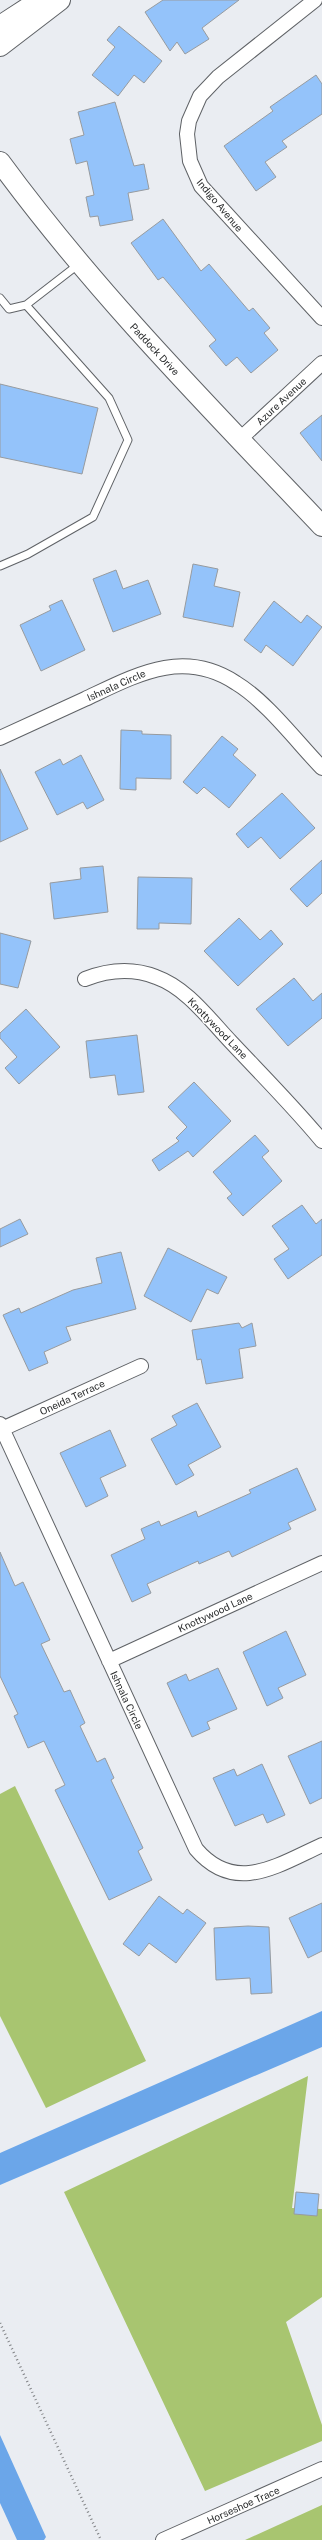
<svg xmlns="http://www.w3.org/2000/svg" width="322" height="2540" font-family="'Public Sans',sans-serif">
  <rect width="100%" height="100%" fill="#eaedf2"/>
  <!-- forest -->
  <path fill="#a8c570" d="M 15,1786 L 146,2061 L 46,2108 L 0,2016 L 0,1794 Z
    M 308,2076 L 292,2208 L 322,2209 L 322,2297 L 286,2322 L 322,2425 L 322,2441 L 205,2491 L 64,2192 Z
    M 322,2505 L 322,2540 L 245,2540 Z"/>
  <!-- water -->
  <path fill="#6ba6e9" d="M 322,2011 L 322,2047 L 0,2185 L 0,2153 Z
    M 0,2435 L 46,2537 L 44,2540 L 17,2540 L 0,2503 Z"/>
  <!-- building -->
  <path fill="#94c3fa" stroke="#979b9f" d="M 163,0 L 239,0 L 202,28 L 209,39 L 185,54 L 177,42 L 170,51 L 145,12 Z
    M 119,26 L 162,61 L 144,83 L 134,75 L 118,96 L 92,75 L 115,47 L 107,40 Z
    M 316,75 L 322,84 L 322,114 L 282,141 L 287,147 L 265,162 L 276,177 L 256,191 L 224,146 L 273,111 L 270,107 Z
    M 115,102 L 134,166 L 144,164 L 149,189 L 128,193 L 133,220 L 100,226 L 98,216 L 90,217 L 86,197 L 94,195 L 87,161 L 76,164 L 70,139 L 84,135 L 78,112 Z
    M 163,219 L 201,271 L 209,264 L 249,311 L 253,308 L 270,328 L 264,333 L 278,350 L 251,373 L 237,357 L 226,366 L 209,346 L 216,340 L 163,277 L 158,280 L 131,243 Z
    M 0,384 L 98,408 L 82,474 L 0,457 Z
    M 322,415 L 322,461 L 300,433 Z
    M 193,564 L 218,569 L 214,586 L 240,592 L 233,627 L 183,617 Z
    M 116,570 L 123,589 L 148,580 L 161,614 L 113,632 L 93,579 Z
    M 62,600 L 85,650 L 41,671 L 20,625 L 51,610 L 49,606 Z
    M 274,601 L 301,623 L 307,615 L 322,627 L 293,666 L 266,645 L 261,653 L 244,640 Z
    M 121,730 L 142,731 L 142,734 L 171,735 L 171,779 L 136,778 L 136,790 L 120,789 Z
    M 222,736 L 238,749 L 233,755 L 256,775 L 229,808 L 204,787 L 197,794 L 183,782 Z
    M 81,755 L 104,800 L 87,809 L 83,802 L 57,815 L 35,772 L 60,759 L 63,765 Z
    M 0,769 L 28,829 L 0,842 Z
    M 282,793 L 315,828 L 280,859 L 261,837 L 248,848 L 236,834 Z
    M 322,860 L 322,893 L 307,907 L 290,889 Z
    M 103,866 L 108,912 L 54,919 L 50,883 L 81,879 L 80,868 Z
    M 138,877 L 192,878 L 191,924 L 159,923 L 159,929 L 137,929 Z
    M 239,918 L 260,940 L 271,930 L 283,944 L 238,986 L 204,951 Z
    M 0,933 L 31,941 L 18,988 L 0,984 Z
    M 294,978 L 313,1001 L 322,993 L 322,1018 L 288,1046 L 256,1009 Z
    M 26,1009 L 60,1047 L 19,1084 L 5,1068 L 17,1057 L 0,1038 L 0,1033 Z
    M 137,1035 L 144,1092 L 118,1095 L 115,1075 L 90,1078 L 86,1041 Z
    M 194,1082 L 231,1121 L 193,1157 L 188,1151 L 159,1171 L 152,1160 L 179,1141 L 176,1138 L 187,1127 L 168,1107 Z
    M 255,1135 L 269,1151 L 262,1157 L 282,1181 L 243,1216 L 227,1198 L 232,1194 L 213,1172 Z
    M 302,1205 L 316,1224 L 322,1219 L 322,1255 L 288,1279 L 274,1259 L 289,1249 L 272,1226 Z
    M 20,1219 L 28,1234 L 0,1247 L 0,1229 Z
    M 168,1248 L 227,1277 L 218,1294 L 207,1289 L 191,1322 L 144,1296 Z
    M 121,1252 L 136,1309 L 66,1327 L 71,1340 L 44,1352 L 48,1363 L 29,1371 L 3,1315 L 19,1308 L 21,1313 L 73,1290 L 102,1283 L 96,1258 Z
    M 239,1323 L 242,1328 L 252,1323 L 256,1346 L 239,1349 L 243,1378 L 206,1384 L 201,1359 L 197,1360 L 192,1330 Z
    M 197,1403 L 221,1447 L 188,1465 L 194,1475 L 176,1485 L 151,1439 L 177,1425 L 172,1416 Z
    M 110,1430 L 126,1466 L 100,1478 L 108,1496 L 86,1507 L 60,1453 Z
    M 297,1468 L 316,1510 L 288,1523 L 291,1529 L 232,1557 L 229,1551 L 199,1564 L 198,1561 L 147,1584 L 151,1593 L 132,1602 L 111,1555 L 145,1539 L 141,1529 L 159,1521 L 161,1526 L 196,1511 L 198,1517 L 251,1493 L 249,1490 Z
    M 0,1552 L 15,1586 L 23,1582 L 50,1640 L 41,1644 L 64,1692 L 70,1690 L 85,1723 L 80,1726 L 97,1762 L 105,1758 L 114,1778 L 111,1780 L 143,1848 L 138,1851 L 152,1880 L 109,1900 L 55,1790 L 65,1785 L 44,1741 L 28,1748 L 14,1716 L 18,1714 L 0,1676 Z
    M 286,1631 L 306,1675 L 278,1688 L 283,1698 L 267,1706 L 243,1652 Z
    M 218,1668 L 237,1709 L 207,1722 L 210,1729 L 192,1737 L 167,1683 L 186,1674 L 189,1681 Z
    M 322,1741 L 322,1798 L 310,1804 L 288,1756 Z
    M 262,1764 L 285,1815 L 267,1823 L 263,1814 L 235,1826 L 213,1778 L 234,1769 L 237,1776 Z
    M 159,1896 L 183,1914 L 187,1909 L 206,1923 L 176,1963 L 149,1943 L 139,1956 L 123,1944 Z
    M 322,1903 L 322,1951 L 308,1958 L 289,1918 Z
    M 248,1926 L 269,1927 L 272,1993 L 251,1994 L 250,1978 L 216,1980 L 214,1928 Z
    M 296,2192 L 319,2194 L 317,2216 L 294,2214 Z"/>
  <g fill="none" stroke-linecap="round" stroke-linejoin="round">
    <!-- lane casing -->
    <g stroke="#5f6266" stroke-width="9">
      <path id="lane" d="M 0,298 L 9,309 L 26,305
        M 0,566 L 28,554 L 93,517 L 128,440 L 109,398 L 26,305 L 79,264"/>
    </g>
    <!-- street casing -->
    <g stroke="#5f6266" stroke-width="16">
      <path id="street" d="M 315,0 L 218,77 L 200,96 L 189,121 L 187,134 L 190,161 L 201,186 L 322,318
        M 240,439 L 322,363
        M 0,738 C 28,725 57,712 85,699 C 136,675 183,648 236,683 C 266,701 297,742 322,768
        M 85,979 C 108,970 133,968 156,977 C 187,988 209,1019 231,1042 C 262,1075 294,1107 322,1141
        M 0,1424 L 196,1849 C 235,1895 278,1865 322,1845
        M 2,1429 L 141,1366
        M 109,1661 L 322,1563
        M 163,2540 L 322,2469"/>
    </g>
    <!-- secondary casing -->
    <g stroke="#5f6266" stroke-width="22">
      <path id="secondary" d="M 0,26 L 37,2 L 44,1
        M 0,46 L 60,0
        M 0,162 C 96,293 210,408 322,526"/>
    </g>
    <!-- path -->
    <path stroke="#828487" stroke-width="2.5" stroke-dasharray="1 3" stroke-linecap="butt" d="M 0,2323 L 101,2540"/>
    <!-- lane -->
    <use href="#lane" stroke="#fff" stroke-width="7"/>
    <!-- street -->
    <use href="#street" stroke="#fff" stroke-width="14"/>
    <!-- secondary -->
    <use href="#secondary" stroke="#fff" stroke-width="20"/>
  </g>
  <g text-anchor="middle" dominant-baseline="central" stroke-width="3" stroke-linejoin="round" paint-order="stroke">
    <!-- street labels -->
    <g font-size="10" fill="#282a2b" stroke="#fff">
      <text transform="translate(220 205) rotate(50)">Indigo Avenue</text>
      <text transform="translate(155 349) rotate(47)">Paddock Drive</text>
      <text transform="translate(281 401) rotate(-43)">Azure Avenue</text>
      <text transform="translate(116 685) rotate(-24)">Ishnala Circle</text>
      <text transform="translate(218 1028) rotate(46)">Knottywood Lane</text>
      <text transform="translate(72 1397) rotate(-25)">Oneida Terrace</text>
      <text transform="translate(215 1612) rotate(-25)">Knottywood Lane</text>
      <text transform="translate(127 1700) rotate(65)">Ishnala Circle</text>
      <text transform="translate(243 2505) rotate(-24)">Horseshoe Trace</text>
    </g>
  </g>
</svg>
